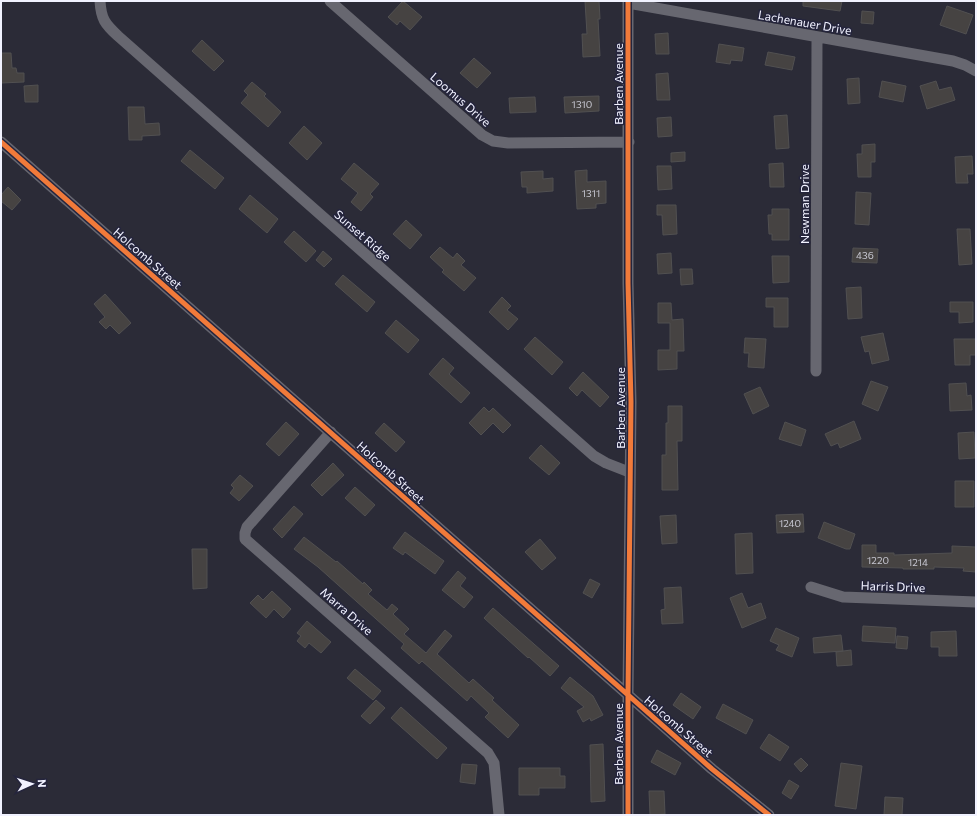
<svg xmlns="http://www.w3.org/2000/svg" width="977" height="816" font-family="Commissioner,sans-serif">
  <rect width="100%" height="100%" fill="#2b2b37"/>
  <!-- building -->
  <path fill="#464342" stroke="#515051" d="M 403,1 L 422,17 L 410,30 L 400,21 L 397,25 L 388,17 Z
    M 585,1 L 599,1 L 600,19 L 598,19 L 600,56 L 583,57 L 582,34 L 587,34 Z
    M 803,1 L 842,1 L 840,11 L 803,6 Z
    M 947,6 L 973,15 L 966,34 L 940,25 Z
    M 862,11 L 874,12 L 873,24 L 861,23 Z
    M 668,33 L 669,54 L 656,54 L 655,34 Z
    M 202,40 L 224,61 L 214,71 L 192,51 Z
    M 719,44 L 744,48 L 742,61 L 731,60 L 730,64 L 716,62 Z
    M 768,52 L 795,57 L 792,70 L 765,65 Z
    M 1,53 L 11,53 L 12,68 L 16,68 L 17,73 L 24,73 L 24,82 L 1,83 Z
    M 474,58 L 491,73 L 477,88 L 460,73 Z
    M 668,73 L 670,100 L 657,100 L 656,74 Z
    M 859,78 L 860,103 L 848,104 L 847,79 Z
    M 882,81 L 906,86 L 903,102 L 879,97 Z
    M 936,81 L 939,90 L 951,87 L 955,100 L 927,109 L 920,86 Z
    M 252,82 L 266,94 L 264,96 L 281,112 L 268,127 L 241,103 L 248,95 L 244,91 Z
    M 38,85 L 38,102 L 25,102 L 24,86 Z
    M 599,96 L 599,111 L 565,113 L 564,97 Z
    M 535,97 L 536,112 L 510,113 L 509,98 Z
    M 128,107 L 144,107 L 145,124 L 159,123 L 160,135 L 142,136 L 142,140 L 129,140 Z
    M 787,115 L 789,148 L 776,149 L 774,116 Z
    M 671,117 L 672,136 L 658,137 L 657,118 Z
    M 304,126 L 322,143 L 307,160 L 289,143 Z
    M 875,144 L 875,162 L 871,162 L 871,177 L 858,177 L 857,154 L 862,154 L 862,145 Z
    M 190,150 L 224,178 L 215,189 L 181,161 Z
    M 685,152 L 685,161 L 671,162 L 671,153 Z
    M 972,156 L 973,174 L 967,174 L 968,183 L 956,183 L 955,157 Z
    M 354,163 L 379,184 L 370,194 L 373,197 L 361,211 L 351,202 L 358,193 L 341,179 Z
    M 783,163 L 784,187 L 770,187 L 769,164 Z
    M 657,166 L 671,166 L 672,189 L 658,190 Z
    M 587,170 L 587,182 L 606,181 L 606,203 L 596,204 L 596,208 L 577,209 L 575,171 Z
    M 543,171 L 543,179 L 553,178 L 553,191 L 527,193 L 527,187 L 522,187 L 521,172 Z
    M 8,187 L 21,200 L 12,210 L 1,201 L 1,195 Z
    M 856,192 L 871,193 L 869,225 L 855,224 Z
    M 250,195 L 278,219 L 267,233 L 239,209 Z
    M 657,205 L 676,205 L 677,234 L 663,235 L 662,215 L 657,215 Z
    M 772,209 L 789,209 L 789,240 L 772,240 L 772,234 L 769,234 L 768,215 L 772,215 Z
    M 406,220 L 422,235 L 410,249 L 393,234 Z
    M 957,229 L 970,229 L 972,264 L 959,265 Z
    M 294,231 L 316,251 L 306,262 L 284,242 Z
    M 440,247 L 453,258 L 457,253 L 465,261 L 461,265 L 476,278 L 464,291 L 442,272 L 444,270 L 430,257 Z
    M 853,248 L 878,249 L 877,263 L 852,262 Z
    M 323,251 L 332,259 L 324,267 L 316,260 Z
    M 671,253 L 672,273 L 658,274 L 657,254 Z
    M 772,256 L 789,256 L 789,282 L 773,283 Z
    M 680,269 L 692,269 L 693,284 L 681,285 Z
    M 343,275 L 375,302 L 367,312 L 335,284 Z
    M 861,287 L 862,318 L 848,319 L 846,288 Z
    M 105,294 L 131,323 L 119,334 L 110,325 L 106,329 L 99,322 L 105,317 L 94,304 Z
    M 502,297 L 511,306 L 507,310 L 518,319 L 508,330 L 489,312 Z
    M 766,298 L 788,298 L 788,327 L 774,327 L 774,307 L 766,307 Z
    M 950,302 L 973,302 L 973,322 L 959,323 L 959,312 L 950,312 Z
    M 658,303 L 671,303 L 672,320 L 683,319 L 684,351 L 677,351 L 677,369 L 658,370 L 658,350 L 670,350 L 670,323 L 658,323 Z
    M 396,320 L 419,340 L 408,353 L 385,333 Z
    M 883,333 L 889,360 L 872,364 L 869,351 L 865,352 L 861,337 Z
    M 535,337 L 563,362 L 552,375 L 524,349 Z
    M 745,338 L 766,339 L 764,368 L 748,367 L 749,353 L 744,353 Z
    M 954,339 L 976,339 L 976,355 L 970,355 L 970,365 L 955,365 Z
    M 443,358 L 454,368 L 449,374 L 470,393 L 461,403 L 429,374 Z
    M 583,372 L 609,397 L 600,407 L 582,390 L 577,396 L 569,388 Z
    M 871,381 L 888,387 L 878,411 L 862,404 Z
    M 966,383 L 967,396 L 971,395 L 972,410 L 950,411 L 949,384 Z
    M 760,387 L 769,406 L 753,414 L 744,394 Z
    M 668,406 L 682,406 L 682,441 L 677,441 L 678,490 L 662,490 L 662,455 L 666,455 L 666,423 L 668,423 Z
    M 484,407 L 489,412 L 493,408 L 511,425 L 503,433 L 493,423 L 481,435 L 469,423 Z
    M 854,421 L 861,439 L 840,448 L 838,443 L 831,446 L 825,434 Z
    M 286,422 L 299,434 L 279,456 L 266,444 Z
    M 785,422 L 806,430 L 801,446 L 779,439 Z
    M 384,423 L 405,442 L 396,452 L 375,433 Z
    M 974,432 L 975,458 L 959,459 L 958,433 Z
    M 541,445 L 560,463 L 549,475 L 529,458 Z
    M 333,463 L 344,475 L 322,496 L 311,485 Z
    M 240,475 L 253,486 L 239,501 L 230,493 L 234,488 L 231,485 Z
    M 955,481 L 974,481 L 974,507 L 955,507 Z
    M 355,487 L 375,505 L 365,516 L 345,498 Z
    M 294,506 L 303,514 L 282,538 L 273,529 Z
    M 803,514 L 804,532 L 777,533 L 776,515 Z
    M 676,515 L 677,543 L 662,544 L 660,516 Z
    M 824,522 L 855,534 L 850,549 L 846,549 L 818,538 Z
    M 405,532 L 444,561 L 435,574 L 405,552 L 403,555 L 393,548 Z
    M 752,533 L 753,573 L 736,574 L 735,534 Z
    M 304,537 L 336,562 L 337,561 L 363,584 L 364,582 L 372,590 L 368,594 L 387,610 L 392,604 L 398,609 L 393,614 L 409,629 L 404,634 L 426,653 L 445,630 L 452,636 L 437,654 L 469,683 L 473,679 L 494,698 L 492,700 L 519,725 L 508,738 L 485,717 L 489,713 L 471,696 L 467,701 L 422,661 L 419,664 L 401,648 L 404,644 L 318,567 L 294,549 Z
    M 540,539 L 556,558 L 542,570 L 525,552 Z
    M 862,545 L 876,545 L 876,553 L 894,553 L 894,555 L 952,553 L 952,546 L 976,547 L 976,572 L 963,571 L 964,568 L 934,567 L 934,569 L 903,569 L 903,568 L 862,567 Z
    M 192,549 L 207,549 L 207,588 L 193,589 Z
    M 458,571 L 466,578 L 460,586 L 473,597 L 464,608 L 442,590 Z
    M 590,579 L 600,584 L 592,598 L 583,593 Z
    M 681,587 L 683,623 L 662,624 L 661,610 L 665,609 L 664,588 Z
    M 272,591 L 291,609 L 283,618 L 274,609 L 266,618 L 250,603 L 258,595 L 263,600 Z
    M 742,593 L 748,608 L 761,603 L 766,618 L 742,628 L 730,598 Z
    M 493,608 L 559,666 L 550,676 L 529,657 L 528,658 L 484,618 Z
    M 307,621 L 331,642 L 321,653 L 309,643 L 305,648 L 297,641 L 301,636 L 297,633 Z
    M 863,626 L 896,628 L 895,643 L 862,641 Z
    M 776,628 L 799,638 L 792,657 L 776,650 L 779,645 L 770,641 Z
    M 956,631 L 957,656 L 939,656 L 939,647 L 931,647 L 931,632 Z
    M 841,635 L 843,651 L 814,653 L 813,638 Z
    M 897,636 L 908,637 L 907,649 L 896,648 Z
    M 851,650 L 852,665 L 837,666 L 836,652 Z
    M 355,669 L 381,691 L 373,700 L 347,678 Z
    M 570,677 L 593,696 L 603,715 L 591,721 L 590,718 L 583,722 L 577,711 L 584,707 L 561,688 Z
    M 681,693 L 701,707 L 693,719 L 673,705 Z
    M 376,700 L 385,708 L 370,724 L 361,716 Z
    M 723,704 L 753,720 L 746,734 L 716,718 Z
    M 401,707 L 447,748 L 437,759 L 391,718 Z
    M 769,734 L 789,747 L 780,761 L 760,748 Z
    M 603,744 L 605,801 L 591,802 L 590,745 Z
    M 657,750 L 681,763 L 675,775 L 651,762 Z
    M 801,758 L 808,765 L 801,772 L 794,764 Z
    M 841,763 L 862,766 L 856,809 L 835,806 Z
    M 462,764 L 477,765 L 475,784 L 460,782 Z
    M 519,768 L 560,768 L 560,776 L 565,776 L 565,788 L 539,788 L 539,795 L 519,795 Z
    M 789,780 L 799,786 L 791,799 L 782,793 Z
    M 649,791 L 664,791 L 665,814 L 650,815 Z
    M 885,797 L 903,798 L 902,815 L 884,815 Z"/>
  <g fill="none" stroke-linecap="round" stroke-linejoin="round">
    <!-- minor -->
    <path stroke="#676770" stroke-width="11" d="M 100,1 C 101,19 105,24 118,36 L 594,456 L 606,463 L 629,472
      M 330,1 L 482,135 L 493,141 L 508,143 L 629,142
      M 628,1 L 628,283 L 631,402 L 628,695 L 628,815
      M 628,3 L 953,61 L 965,65 L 976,71
      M 1,142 L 712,769 L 769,815
      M 816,371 L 817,37
      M 331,432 L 247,527 L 245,533 L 245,539 L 488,753 L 494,763 L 499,815
      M 811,587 L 843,597 L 976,602"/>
    <!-- cycleway casing -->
    <g stroke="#25253d" stroke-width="8">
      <path id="cycleway" d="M 628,1 L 628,283 L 631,402 L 628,695 L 628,815
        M 1,142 L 712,769 L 769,815"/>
    </g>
    <!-- cycleway -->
    <use href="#cycleway" stroke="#f17a3a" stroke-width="5"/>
  </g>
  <g text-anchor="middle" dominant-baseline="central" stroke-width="3" stroke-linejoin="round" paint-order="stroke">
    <!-- number labels -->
    <g font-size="10" fill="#c6c6d0">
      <text x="582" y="104">1310</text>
      <text x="591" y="193">1311</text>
      <text x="865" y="255">436</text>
      <text x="790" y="523">1240</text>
      <text x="878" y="560">1220</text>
      <text x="918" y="562">1214</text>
    </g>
    <!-- street labels -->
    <g font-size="12" fill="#f1f2ff" stroke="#25253d">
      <text transform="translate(805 22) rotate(10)">Lachenauer Drive</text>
      <text transform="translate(618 84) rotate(-90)">Barben Avenue</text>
      <text transform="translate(461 99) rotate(41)">Loomus Drive</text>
      <text transform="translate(804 204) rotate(-90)">Newman Drive</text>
      <text transform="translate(363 235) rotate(41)">Sunset Ridge</text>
      <text transform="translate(148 258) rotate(41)">Holcomb Street</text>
      <text transform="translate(620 408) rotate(-90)">Barben Avenue</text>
      <text transform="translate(391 472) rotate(42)">Holcomb Street</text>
      <text transform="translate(893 586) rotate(2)">Harris Drive</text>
      <text transform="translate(347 611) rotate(41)">Marra Drive</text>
      <text transform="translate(679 726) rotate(41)">Holcomb Street</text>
      <text transform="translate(618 744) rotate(-90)">Barben Avenue</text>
    </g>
  </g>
  <!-- border -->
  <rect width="977" height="816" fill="none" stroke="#f1f2ff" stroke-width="4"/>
  <!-- north arrow -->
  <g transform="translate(32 784) rotate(87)" stroke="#25253d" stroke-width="3" paint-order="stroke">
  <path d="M0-3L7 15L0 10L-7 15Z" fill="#f1f2ff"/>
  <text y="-6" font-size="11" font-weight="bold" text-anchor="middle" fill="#f1f2ff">N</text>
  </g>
</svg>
